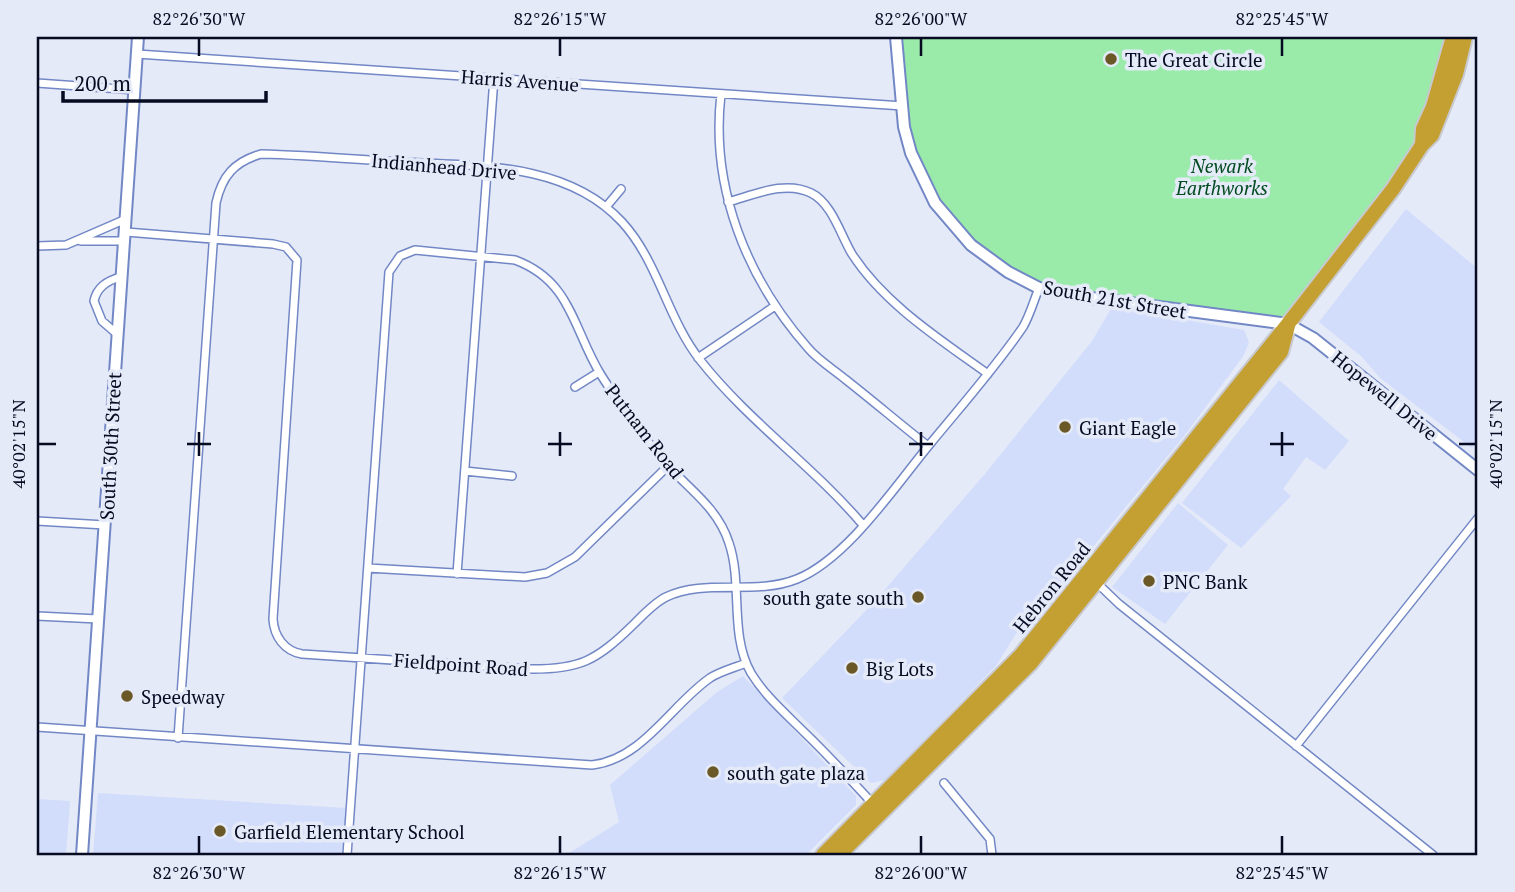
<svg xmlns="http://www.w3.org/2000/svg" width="1515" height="892" font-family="'PT Serif',serif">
  <rect width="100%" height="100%" fill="#e5eaf8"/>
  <!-- built -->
  <path fill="#d2ddfb" d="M 1406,209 L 1478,269 L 1478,439 L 1472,448 L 1380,378 L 1362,357 L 1319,322 Z
    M 1112,307 L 1244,330 L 1249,342 L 1244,355 L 1185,435 L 1046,604 L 1022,624 L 996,666 L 885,780 L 871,783 L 782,698 L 874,602 L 984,475 L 1092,341 Z
    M 1279,380 L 1349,441 L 1325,470 L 1306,457 L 1283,489 L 1291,496 L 1241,548 L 1182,503 Z
    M 1178,503 L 1228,545 L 1165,624 L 1112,587 Z
    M 743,676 L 856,796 L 856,805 L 806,855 L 566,855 L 619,822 L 610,785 L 717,692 Z
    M 98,793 L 346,808 L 342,855 L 93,855 Z
    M 37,799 L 70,801 L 66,855 L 37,855 Z"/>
  <!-- green -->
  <path fill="#9aeaaa" d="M 896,37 L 1453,37 L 1422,145 L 1288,324 L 1039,288 L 959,233 L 911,153 Z"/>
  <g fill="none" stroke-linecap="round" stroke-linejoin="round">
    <!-- street casing -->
    <g stroke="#7287c5" stroke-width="10">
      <path id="street" d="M 137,54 L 903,106
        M 37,83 L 135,90
        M 721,94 C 710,188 747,279 808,348 C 818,360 833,369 845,379 C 873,401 900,424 928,446
        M 728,202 C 754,195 785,180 811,193 C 832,203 841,236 852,254 C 884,304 941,340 988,374
        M 606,207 L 621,189
        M 126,232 L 273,244 L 286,247 L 297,260 L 273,619 C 274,636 284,651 302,654 L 527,669 C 580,670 596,661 634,624 C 644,614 654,603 666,597 C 705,578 755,596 797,579 C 847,559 896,485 930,444 C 962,405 995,368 1023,327 C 1030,315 1034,300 1039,288
        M 81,241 L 124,241
        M 37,246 L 66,245 L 126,219
        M 117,334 L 102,321 L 94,301 C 97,287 107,281 120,277
        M 698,358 L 775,306
        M 575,387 L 599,372
        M 465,471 L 512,476
        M 37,521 L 105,525
        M 368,568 L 525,577 L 547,573 L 575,557 L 668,466
        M 457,574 L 494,78
        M 1097,583 L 1119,604 L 1433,855
        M 37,616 L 98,619
        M 37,727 L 592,765 C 643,759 671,705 710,678 C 721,671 734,668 746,663
        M 178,738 L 216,203 C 222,176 234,162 261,154 C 307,155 352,159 398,162 C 474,166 566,161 622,222 C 658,261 667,318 700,360 C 748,421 813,466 863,525
        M 1296,746 L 1478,518
        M 944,783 L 990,839 L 992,855
        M 347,855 L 389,272 L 400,256 L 415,250 L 515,260 C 572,281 573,330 601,375 C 619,404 639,431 660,457 C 684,486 717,505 729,543 C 743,584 729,634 751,673 C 765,696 785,713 804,732 C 828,755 851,780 874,805"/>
    </g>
    <!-- secondary casing -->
    <g stroke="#7287c5" stroke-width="14">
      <path id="secondary" d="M 896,37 L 904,127 L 911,153 L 935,203 L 971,245 L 1008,272 L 1039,288 L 1091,298 L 1288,324 L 1313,338 L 1478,470
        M 82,855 L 138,37"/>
    </g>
    <!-- highway casing -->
    <g stroke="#c8c9ce" stroke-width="18">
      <path id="highway" d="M 1422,145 L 1423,129 L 1433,107 L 1453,37
        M 823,855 L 1021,655 L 1288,324 L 1393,189 L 1422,145 L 1432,135 L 1456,74 L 1465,37
        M 839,855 L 1030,664 L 1281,352 L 1288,326"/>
    </g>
    <!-- street -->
    <use href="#street" stroke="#fff" stroke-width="7"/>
    <!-- secondary -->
    <use href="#secondary" stroke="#fff" stroke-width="10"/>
    <!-- highway -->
    <use href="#highway" stroke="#c49f31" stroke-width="14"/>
  </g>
  <!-- ticks -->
  <path fill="none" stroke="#060b22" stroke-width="2.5" d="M 199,38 L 199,56M 560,38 L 560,56M 921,38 L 921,56M 1282,38 L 1282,56M 199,432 L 199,456M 560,432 L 560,456M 921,432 L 921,456M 1282,432 L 1282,456M 38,444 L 56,444M 187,444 L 211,444M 548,444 L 572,444M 909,444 L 933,444M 1270,444 L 1294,444M 1459,444 L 1476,444M 199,836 L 199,854M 560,836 L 560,854M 921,836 L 921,854M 1282,836 L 1282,854"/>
  <!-- markers -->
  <g fill="#6a5826" stroke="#e5eaf8" stroke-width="2.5">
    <circle cx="1111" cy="59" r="7"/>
    <circle cx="1065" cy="427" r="7"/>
    <circle cx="1149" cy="581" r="7"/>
    <circle cx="918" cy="597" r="7"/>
    <circle cx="852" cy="668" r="7"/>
    <circle cx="127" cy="696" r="7"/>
    <circle cx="713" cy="772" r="7"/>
    <circle cx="220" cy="831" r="7"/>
  </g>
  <g text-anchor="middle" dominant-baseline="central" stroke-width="7" stroke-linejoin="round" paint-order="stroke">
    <!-- poi labels -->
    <g font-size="19" fill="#060b22" stroke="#e5eaf8" text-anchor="start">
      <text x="1125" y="59">The Great Circle</text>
      <text x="1079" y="427">Giant Eagle</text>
      <text x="1163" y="581">PNC Bank</text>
      <text x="904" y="597" text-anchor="end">south gate south</text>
      <text x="866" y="668">Big Lots</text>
      <text x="141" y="696">Speedway</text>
      <text x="727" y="772">south gate plaza</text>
      <text x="234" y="831">Garfield Elementary School</text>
    </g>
    <!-- street labels -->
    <g font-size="19" fill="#060b22" stroke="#e5eaf8">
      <text transform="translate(520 80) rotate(4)">Harris Avenue</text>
      <text transform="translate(444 166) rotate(5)">Indianhead Drive</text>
      <text transform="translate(1115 299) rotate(10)">South 21st Street</text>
      <text transform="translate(1385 395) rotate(39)">Hopewell Drive</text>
      <text transform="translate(645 431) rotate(52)">Putnam Road</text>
      <text transform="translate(110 446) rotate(-87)">South 30th Street</text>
      <text transform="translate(1051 587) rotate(-51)">Hebron Road</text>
      <text transform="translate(461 664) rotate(4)">Fieldpoint Road</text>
    </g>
    <!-- park labels -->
    <g font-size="19" font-style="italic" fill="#014b1e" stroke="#e5eaf8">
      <text x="1222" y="165">Newark<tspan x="1222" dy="22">Earthworks</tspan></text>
    </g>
  </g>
  <!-- border -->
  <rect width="1515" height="892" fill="none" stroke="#e5eaf8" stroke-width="77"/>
  <!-- scale -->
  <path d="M63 91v10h203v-10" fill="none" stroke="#060b22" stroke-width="3.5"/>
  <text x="74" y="91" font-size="21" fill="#060b22" stroke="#e5eaf8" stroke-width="5" paint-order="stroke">200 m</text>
  <rect x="38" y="38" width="1438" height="816" fill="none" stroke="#060b22" stroke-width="2.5"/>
  <g font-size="18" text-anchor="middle" fill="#060b22">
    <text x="199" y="25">82°26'30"W</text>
    <text x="560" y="25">82°26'15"W</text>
    <text x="921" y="25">82°26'00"W</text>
    <text x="1282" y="25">82°25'45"W</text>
    <text transform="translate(19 444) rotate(-90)" y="6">40°02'15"N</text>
    <text transform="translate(1496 444) rotate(-90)" y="6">40°02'15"N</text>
    <text x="199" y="879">82°26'30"W</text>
    <text x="560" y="879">82°26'15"W</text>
    <text x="921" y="879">82°26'00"W</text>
    <text x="1282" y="879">82°25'45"W</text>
  </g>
</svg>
